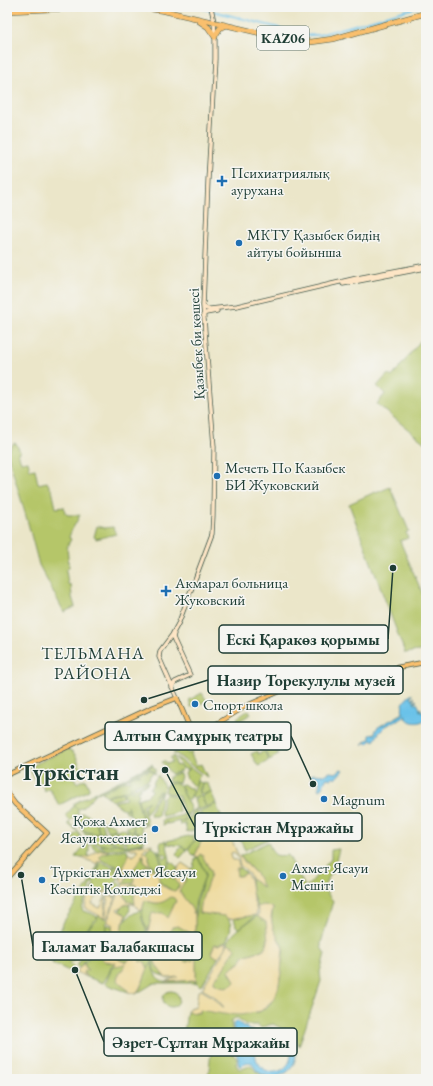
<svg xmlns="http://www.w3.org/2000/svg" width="433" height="1086" font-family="'EB Garamond',serif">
  <rect width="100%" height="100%" fill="#f6f6f2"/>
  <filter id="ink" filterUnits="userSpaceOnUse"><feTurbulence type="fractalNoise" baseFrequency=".025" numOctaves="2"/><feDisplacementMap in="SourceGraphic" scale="8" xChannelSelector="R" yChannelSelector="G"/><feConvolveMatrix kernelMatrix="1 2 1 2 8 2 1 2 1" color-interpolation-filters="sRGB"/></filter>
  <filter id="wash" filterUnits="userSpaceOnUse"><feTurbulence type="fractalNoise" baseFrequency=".012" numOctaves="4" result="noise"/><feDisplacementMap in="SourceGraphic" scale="16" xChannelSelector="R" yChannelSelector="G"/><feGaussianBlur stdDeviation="0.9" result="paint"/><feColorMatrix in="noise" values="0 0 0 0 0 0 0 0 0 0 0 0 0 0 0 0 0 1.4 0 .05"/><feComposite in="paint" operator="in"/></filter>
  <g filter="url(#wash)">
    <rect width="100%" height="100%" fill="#ebe6c9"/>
    <!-- green -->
    <path fill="#b5c669" stroke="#6a824e" d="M 426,335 L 426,444 L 377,404 L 385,394 L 377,386 L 388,374 L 392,377 L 421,340 Z
      M 16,443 L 20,452 L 18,453 L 21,462 L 28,461 L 30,470 L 35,469 L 38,484 L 47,482 L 50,488 L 52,490 L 56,508 L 64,507 L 65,513 L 68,515 L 80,515 C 77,522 70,531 69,538 L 71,539 L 67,547 L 69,567 L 66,570 L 68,584 L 71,585 L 72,597 L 75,607 L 64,612 L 39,565 L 28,523 L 7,452 L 13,444 Z
      M 390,487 L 409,531 L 406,532 L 408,538 L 400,541 L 426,602 L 426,650 L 405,653 L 349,504 L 375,492 L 376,493 Z
      M 97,526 L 104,528 L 113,527 L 116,534 L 96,539 L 96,538 L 94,537 Z
      M 202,693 L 207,701 L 191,707 L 189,700 Z
      M 249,710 L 251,714 L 239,721 L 237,718 Z
      M 272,742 L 278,754 L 270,760 L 265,751 L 270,748 L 268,744 Z
      M 185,747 L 188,754 L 191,752 L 192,753 L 191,754 L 196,766 L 201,764 L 207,777 L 176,754 L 174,754 L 173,753 Z
      M 67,749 C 77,751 77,761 81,768 L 74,771 L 73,776 L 77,783 L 85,779 L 89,788 L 89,790 L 59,805 L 49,788 L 45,791 L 39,780 L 36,781 L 29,767 Z
      M 257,751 L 258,754 L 264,751 L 269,760 L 263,764 L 258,766 L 251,754 Z
      M 174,756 L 176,766 L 179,765 L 182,769 L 181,771 L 179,772 L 179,770 L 178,772 L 171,774 L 162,762 L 165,761 L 167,764 L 172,762 L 172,761 L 170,758 Z
      M 176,757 L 201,775 C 195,778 198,783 194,787 L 187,779 L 185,773 L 186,771 L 190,769 C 182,771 180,764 176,757 Z
      M 152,764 L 153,765 L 98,793 L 97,792 Z
      M 153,766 L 155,769 L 155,774 L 154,774 L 152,770 L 148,769 L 146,771 L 146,772 L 150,770 L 152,771 L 153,772 L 150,776 L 149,779 L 134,786 L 135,788 L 148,781 L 148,783 L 142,787 L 141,786 L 140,789 L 137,791 L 139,794 L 137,799 L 143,822 L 141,823 L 130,815 L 129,809 L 129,814 L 124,810 L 128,808 L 127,805 L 128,808 L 123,809 L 114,802 L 126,799 L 126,797 L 125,797 L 124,792 L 131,790 L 135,792 L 132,789 L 131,786 L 131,789 L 107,796 L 102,792 L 126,780 L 130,781 L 129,778 L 138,774 L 138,775 L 139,776 L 139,774 L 138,774 Z
      M 179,773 L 181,776 L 179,783 L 173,782 L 168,782 L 169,777 L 172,775 Z
      M 158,775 L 164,786 L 163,792 L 159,791 L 154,796 L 159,792 L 162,793 L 160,796 L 161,797 L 158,816 L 151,816 L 150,813 L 154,802 L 161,793 C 153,797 151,807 146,814 L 144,806 L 149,801 L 142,805 L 147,822 L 144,823 L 138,799 L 147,796 L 152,791 L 150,788 L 153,785 L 154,781 Z
      M 197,781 L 202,783 L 199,791 L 201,795 L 192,798 L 191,797 C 194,792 195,788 197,784 Z
      M 169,783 L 176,783 L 181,786 L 182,793 L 189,805 L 191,810 L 189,813 L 184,815 L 179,796 L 165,792 L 167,784 Z
      M 203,783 L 208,784 L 211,791 L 202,795 L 200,791 Z
      M 183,784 L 189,788 L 193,788 L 190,800 L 188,800 C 184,798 182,793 183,789 L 180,785 Z
      M 96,792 L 96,794 L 94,794 L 94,796 L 82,808 L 78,809 L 73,804 Z
      M 123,792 L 124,797 L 112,801 L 107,797 Z
      M 211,792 L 216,803 L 206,807 L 202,796 Z
      M 167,794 L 178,798 L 179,804 L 178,805 L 179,811 L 173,814 L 162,816 L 161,814 L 163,797 L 166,794 Z
      M 201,796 L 206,807 L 201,809 L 197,808 L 194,799 Z
      M 216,804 L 223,821 L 207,828 L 203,824 L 201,813 L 198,810 L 193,810 L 196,809 L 200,811 Z
      M 74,806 L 78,810 L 78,814 L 70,821 L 65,816 Z
      M 192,811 C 206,812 198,820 206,828 L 204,828 L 201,826 L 204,829 L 203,829 L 199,825 L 202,829 L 199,827 L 200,829 L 187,832 L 185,824 L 180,825 L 179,822 C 186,821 188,817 194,816 L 195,816 L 198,827 L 198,826 L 199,827 L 198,820 L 200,820 L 198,819 L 197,815 L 198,812 L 196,815 L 190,815 Z
      M 83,813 L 95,818 L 99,834 L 88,832 L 81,829 L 79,822 L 90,819 L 79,822 L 79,815 Z
      M 188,814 L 188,816 L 184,820 L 167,824 L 166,821 L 166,824 L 163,825 L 162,820 Z
      M 96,818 L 101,820 L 104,832 L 100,834 Z
      M 104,821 L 114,825 L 116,829 L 107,831 Z
      M 69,822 L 77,830 L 82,839 L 89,845 L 89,850 L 88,857 L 82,858 L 75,857 L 84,846 L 74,839 L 73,837 L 78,832 L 75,829 L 74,829 L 68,824 Z
      M 140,823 L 141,825 L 147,824 L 147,825 L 141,826 L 142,834 L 135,832 L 133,825 Z
      M 133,825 L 134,832 L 142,835 L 141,839 L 144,840 L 144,842 L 127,846 C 125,840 130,837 127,830 L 134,832 L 127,829 L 126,827 Z
      M 249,827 L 250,829 L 253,827 L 256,833 L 263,830 L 268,839 L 245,850 L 237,833 Z
      M 122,828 L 126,830 C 128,835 126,838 126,843 L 119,837 L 117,830 Z
      M 82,830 L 87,833 L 103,836 L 115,844 C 100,846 89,843 82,830 Z
      M 116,830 L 118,837 L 126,846 L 116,843 L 101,834 L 105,833 L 106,834 L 107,832 Z
      M 193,835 L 194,841 L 187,849 L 181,846 L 168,844 L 167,841 Z
      M 201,835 L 203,835 L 203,837 L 195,856 L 194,856 L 188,850 L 194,841 L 201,840 Z
      M 88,840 L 105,850 L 97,851 L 90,844 Z
      M 166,841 L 170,860 L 164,869 L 159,853 L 163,855 L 163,856 L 164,858 L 167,858 L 167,855 L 166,854 C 163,854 159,853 157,850 L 159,850 L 159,852 L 161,851 L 160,842 Z
      M 268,842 C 274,855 273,857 288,855 L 306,888 L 331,859 L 331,850 L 339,849 L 334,868 L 323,888 L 333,901 L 321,943 L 321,947 L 325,954 L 320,972 L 321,981 L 299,1046 L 295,1035 L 287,1029 L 283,1029 L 273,1024 L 269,1025 L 261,1028 L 258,1025 L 246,1025 L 238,1018 L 235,1018 L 231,1021 L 232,1030 L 232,1035 L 230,1041 L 233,1054 L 237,1059 L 236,1065 L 239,1069 C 242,1069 248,1067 251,1065 C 257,1074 262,1075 272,1079 L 208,1079 L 212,1042 L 189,1045 L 182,1045 L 187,1012 L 200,1013 L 200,1010 L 229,1014 L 259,1012 C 279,1003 280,979 282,961 C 282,957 284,953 283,949 C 282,944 279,939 276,935 C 271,926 271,918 273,908 L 264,905 L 257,907 L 252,892 L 251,878 L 262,887 L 257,875 L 240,856 Z
      M 144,843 L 144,844 L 123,848 L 107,850 L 100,845 L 109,846 L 116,844 L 126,846 Z
      M 150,846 L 153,846 L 158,853 L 163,870 L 153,866 L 149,862 L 149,856 L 145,852 Z
      M 181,847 L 187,850 L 180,858 L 176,854 Z
      M 127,849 L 128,858 L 123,868 L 103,861 L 99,857 L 100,855 L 103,853 Z
      M 200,854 L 202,855 L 210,870 L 211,874 L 200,905 L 199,913 L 226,916 C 234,925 230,932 226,942 L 218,945 L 215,944 L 211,953 L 218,958 L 202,985 L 200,986 L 196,982 L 196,978 L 195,920 L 197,901 L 206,874 L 198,857 Z
      M 143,855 L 144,862 L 157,869 L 143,870 L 140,874 L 135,874 L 134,873 L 134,868 Z
      M 196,857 L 198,858 L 204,871 L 205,876 L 196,899 L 194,913 L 192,912 C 192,904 181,898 179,889 L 186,880 L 191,868 L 193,868 L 194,867 L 193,866 Z
      M 98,861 L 99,866 L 91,884 L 90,890 L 86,896 L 82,909 L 83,911 L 90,913 L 96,916 L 97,918 C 95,921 92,922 90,925 C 83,933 89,934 76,937 L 74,942 L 82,946 L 81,940 L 85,938 L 90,926 L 97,920 L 98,916 L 107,919 L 105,933 L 100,942 L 91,950 L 83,953 L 80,958 L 69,963 L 74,967 L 71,971 L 69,971 L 52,963 L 53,961 L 51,960 L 55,944 L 64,921 L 88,885 L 98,865 Z
      M 171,861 L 177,867 L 177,871 L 172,875 L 179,883 L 179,886 L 176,890 L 173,891 L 162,884 L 158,878 L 159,874 C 165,871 169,876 174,879 L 164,870 Z
      M 100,862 C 110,865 117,868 118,880 L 106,891 L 93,892 L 92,891 L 94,886 L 93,882 L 100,866 Z
      M 112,866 L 125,869 L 125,872 L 121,879 L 120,878 L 118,873 Z
      M 236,868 L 240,868 L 246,873 L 240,876 L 238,876 L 236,874 Z
      M 131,870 L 134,879 L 134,881 L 131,884 L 123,883 Z
      M 119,882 L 120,883 L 121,885 L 117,895 L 111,888 Z
      M 133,884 L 136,885 L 136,889 L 134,897 L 136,904 L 128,901 L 124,895 C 124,891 129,885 133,884 Z
      M 171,897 L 174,898 L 176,900 L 168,919 L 164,914 L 159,913 L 151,917 L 148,932 L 143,919 L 142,910 L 145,900 C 156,905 161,904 171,897 Z
      M 128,904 L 129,904 C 131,910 129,914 125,919 L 126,917 L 124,913 L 119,911 L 122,908 L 121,907 Z
      M 141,910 L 142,920 L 146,929 L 146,932 L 130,952 L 125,951 L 114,946 L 102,945 C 105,938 114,932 121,930 C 122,921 132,913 141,910 Z
      M 256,915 L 240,928 L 238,928 L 236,926 L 234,918 Z
      M 257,916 L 266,922 C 268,932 271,947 259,951 C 254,953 248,954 243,956 L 240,963 L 232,967 L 230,974 L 234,979 L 235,982 L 232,985 C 227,988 220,987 214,983 L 214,979 L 220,974 L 235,948 L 228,943 C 230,933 248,923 257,916 Z
      M 107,925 L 113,926 L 112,930 L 114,933 L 104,940 L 106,934 Z
      M 178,926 L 193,934 L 194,948 L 192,951 L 190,950 L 171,935 L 170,932 L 172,927 Z
      M 163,932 L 166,933 L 170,936 L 164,948 L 160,945 C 148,957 156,965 164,976 L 158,974 L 154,971 L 151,944 C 152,940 156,942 159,941 Z
      M 102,942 L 85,960 L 80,967 L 79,968 L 77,966 L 84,954 L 93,949 Z
      M 182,945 L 190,951 L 194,953 L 195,959 L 192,961 L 189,959 L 186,963 L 184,962 C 181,954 178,953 182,945 Z
      M 99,947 L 101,950 L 101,955 L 107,962 L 117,963 L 111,966 L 109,973 L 103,983 L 87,977 L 86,975 L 83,973 L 83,971 L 87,970 L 84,963 Z
      M 124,953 L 131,954 L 132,955 L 127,962 L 124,962 L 116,957 L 117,954 Z
      M 141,956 L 148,956 L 152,959 L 152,962 L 147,968 L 140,963 L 139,958 Z
      M 152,963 C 153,972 156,980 166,982 L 193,980 L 196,983 L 154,983 L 136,994 C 138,992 140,989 142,985 C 145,977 145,971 152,963 Z
      M 124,964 L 126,965 L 121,971 L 120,984 L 127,989 L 128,992 L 105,984 L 110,973 L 112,967 C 114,965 121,965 124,964 Z
      M163 999a8 8 0 1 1 16 0a8 8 0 1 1-16 0Z"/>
    <!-- sand -->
    <path fill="#eeda9e" stroke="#868c69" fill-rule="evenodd" d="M 225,823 L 238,855 L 257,875 L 263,887 L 252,880 L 249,874 L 240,865 L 238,857 L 234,852 L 231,853 L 232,858 L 233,860 L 237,860 L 240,868 L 236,868 L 237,876 L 240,876 L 246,873 L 250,879 L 253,898 L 257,911 L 256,915 L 229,919 L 225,916 L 199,913 L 200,905 L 211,874 L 210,870 L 202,855 L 200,854 L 198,857 L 195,856 L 203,837 L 203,835 L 201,835 L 201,834 L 210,831 Z
      M 144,844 L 146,845 L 152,844 L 153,845 L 150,846 L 148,849 L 146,847 L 143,851 L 149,855 L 149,862 L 151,865 L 150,865 L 144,862 L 144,855 L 142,855 C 142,860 135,865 133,871 L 131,870 L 130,871 L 123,884 L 128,884 L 133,883 L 134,879 L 132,872 L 135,874 L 140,874 L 145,866 L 147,866 L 152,870 L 159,868 L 167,873 L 167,874 L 162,873 L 159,874 C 156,883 167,890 175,891 L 179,887 L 179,885 L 172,875 L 174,873 L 179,879 L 181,878 L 177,872 L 179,866 L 182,863 L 191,869 L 179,891 C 183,898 192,906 193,913 L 195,913 L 195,936 L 178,926 L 172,927 L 170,933 L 172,937 L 182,944 L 180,951 L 185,962 L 187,962 L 189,959 L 192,961 L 196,957 L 196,981 L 193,980 L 166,982 L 167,981 L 178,977 L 169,978 L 165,977 C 159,970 153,963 154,953 L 160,945 L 164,948 L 170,936 L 166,933 L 163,932 L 159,941 L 152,942 L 150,945 L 147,943 L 149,940 L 147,934 L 148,932 L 152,913 L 157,914 L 159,913 L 163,913 L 168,918 L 176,901 L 174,898 L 171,897 C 161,904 157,905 145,900 L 142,910 L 139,910 C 135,902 125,902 120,909 L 118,908 L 117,910 L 126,915 L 125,919 L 122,925 L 121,933 L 120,934 L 117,932 L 114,933 L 112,930 L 113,927 L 112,926 L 113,924 L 108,923 L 108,919 L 119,893 L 122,894 C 126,887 122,884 120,878 L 121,879 L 125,871 L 123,868 L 127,860 L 128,853 L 133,856 C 136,855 137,852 137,849 L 129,849 L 130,847 ZM 133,884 L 136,885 L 136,889 L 134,897 L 135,904 L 128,901 L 124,895 C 124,891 129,886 133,884 Z
      M 107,850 L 109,851 L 103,853 L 100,855 L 100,858 L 103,861 L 98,861 L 98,864 L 79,857 L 89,857 L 96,851 Z
      M 111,888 L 117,895 L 116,897 L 107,894 L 106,895 L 100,893 C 97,897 95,898 92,904 L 100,908 L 106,896 L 105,913 L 104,918 L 85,908 L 87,897 L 89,895 L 93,893 L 106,892 Z
      M 108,895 L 116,898 L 107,918 L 105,918 L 106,914 Z
      M 264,905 L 273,908 L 271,917 L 273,928 L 283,948 L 281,973 L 278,989 L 274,999 L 261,1011 L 241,1015 L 223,1014 L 200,1010 L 200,1013 L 187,1012 L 189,1008 L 196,1006 L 198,991 L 201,990 L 211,996 L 223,1007 L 224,1007 L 214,996 L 202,989 L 226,948 L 228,943 L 236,948 L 220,974 L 215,978 L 214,981 L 214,983 C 220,987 227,988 232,985 L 235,982 L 234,979 L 229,971 L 230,969 L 240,963 L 243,956 L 260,951 L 263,950 L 267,945 L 268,941 L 266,922 L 257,916 L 259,913 L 257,907 Z
      M 226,942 L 225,948 L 218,958 L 211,953 L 215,944 L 218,945 Z
      M 103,945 L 114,946 L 127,952 L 128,954 L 120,954 L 116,956 C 117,959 123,962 127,962 L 130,958 L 134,959 L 139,958 L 140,962 L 142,961 L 145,962 L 147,967 L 148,968 C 144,978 142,985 136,994 L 128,992 L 127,989 L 120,984 L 117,980 L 118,976 L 126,964 L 124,964 C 121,965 117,967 113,964 L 116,963 L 104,961 C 100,957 103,951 100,947 Z
      M 84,963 L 86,969 L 88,970 L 84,971 L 83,973 L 86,975 L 87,977 L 76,972 C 78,969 81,967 84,963 Z"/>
    <!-- water -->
    <path fill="#6bc2e9" stroke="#45808e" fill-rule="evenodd" d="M 411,695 L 413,695 L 411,697 L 412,698 L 414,697 L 415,698 L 413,699 L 414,702 L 416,700 L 417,701 L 414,703 L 415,704 L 417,703 L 420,709 L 421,708 L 421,709 L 419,710 L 420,711 L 422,710 L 422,713 L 424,712 L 425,713 L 424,715 L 426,716 L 426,719 C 419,724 412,724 405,718 L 406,715 L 386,726 L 379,733 L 374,741 L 372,740 L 368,744 L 365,742 L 363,745 L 362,744 L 366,740 L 370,739 L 370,735 L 375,734 C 375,732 376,729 377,728 C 379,726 399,716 403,713 C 401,706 404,699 411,695 Z
      M 341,769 L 343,770 L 335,779 L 333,777 L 331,779 L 327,778 L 325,781 L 325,782 L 322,788 L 319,790 L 318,789 C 320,784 321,781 316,777 L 315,778 L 310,777 L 312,774 L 324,775 L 330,772 L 336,773 Z
      M 238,1021 L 243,1026 L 246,1027 L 248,1030 L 259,1032 C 262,1030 271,1027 275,1029 C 276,1029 277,1030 278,1031 C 280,1033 284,1033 287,1033 C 293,1039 296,1045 296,1053 C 296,1060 293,1068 287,1072 C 278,1079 265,1078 257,1071 C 255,1069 254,1065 252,1063 C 249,1062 248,1062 245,1063 L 242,1066 L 239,1066 L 238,1058 L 234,1048 L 233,1044 L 234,1034 L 233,1024 L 235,1022 ZM 268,1036 C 299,1033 297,1073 272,1072 C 267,1071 262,1069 259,1064 C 251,1053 258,1042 268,1036 Z"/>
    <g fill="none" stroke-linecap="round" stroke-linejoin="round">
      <!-- canal -->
      <path stroke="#6bc2e9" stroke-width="2" d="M 197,7 L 306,35 L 319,35 L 418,7"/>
    </g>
  </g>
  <g filter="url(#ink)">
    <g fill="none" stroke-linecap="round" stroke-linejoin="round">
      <!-- secondary casing -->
      <g stroke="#3e564a" stroke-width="5">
        <path id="secondary" d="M 343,284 L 426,268
          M 203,306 L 207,309 L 210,309 L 237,306 L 357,278 L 426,265
          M 203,315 L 206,313 L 217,311
          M 172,687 L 175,682 L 190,675 L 174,640 L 173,637 L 174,634
          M 177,698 L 159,657 L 160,651 L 172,635 L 179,622 L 212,534 L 213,515 L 214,447 L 203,306 L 208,180 L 215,59 L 215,36 L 214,22 L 211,7"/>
      </g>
      <!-- primary casing -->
      <g stroke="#3e564a" stroke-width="5.5">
        <path id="primary" d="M 7,775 L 151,708 L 177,698 L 192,733 L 195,736 L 197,736 L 244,707 L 285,689 L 426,662
          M 7,793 L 15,804 L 47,833 L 7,878"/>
      </g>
      <!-- highway casing -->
      <g stroke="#3e564a" stroke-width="6">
        <path id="highway" d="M 139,7 L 165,11 L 286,39 L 311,42 L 333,39 L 426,13
          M 7,11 L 95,7
          M 199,21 L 208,27 L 215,37
          M 215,36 L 220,28 L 225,26"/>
      </g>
      <!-- secondary -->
      <use href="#secondary" stroke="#fde5c5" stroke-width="3.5"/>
      <!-- primary -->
      <use href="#primary" stroke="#f9bf6d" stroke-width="4"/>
      <!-- highway -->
      <use href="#highway" stroke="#f9bf6d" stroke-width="5"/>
    </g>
  </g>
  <!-- markers -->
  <g fill="#1f6fb2" stroke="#f6f6f2" stroke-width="1.5">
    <path d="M220 175h4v4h4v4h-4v4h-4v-4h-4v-4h4z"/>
    <circle cx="239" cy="243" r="4"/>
    <circle cx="217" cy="476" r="4"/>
    <path d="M164 585h4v4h4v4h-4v4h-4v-4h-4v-4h4z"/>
    <circle cx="195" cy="704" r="4"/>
    <circle cx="324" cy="799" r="4"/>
    <circle cx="155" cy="829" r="4"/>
    <circle cx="283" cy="876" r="4"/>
    <circle cx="42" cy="880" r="4"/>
  </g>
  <g text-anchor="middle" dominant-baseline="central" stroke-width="3" stroke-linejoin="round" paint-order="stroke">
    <!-- shield labels -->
    <rect fill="#f6f6f2" stroke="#60746d" stroke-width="1" x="257" y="26" width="52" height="24" rx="3"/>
    <g font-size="14" font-weight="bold" fill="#1f3d34">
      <text x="283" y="38">KАZ06</text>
    </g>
    <!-- poi labels -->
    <g font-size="15" fill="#1f3d34" stroke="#f6f6f2" text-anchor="start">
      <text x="231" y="172">Психиатриялық<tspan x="231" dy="17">аурухана</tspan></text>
      <text x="247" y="234">МКТУ Қазыбек бидің<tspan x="247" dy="17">айтуы бойынша</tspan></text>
      <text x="225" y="467">Мечеть По Казыбек<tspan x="225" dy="17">БИ Жуковский</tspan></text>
      <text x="175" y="582">Акмарал больница<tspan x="175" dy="17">Жуковский</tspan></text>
      <text x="203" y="704">Спорт школа</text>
      <text x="332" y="799">Magnum</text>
      <text x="147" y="820" text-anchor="end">Қожа Ахмет<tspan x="147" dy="17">Ясауи кесенесі</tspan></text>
      <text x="291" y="867">Ахмет Ясауи<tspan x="291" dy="17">Мешіті</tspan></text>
      <text x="50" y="871">Түркістан Ахмет Яссауи<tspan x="50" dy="17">Кәсіптік Колледжі</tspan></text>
    </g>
    <!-- street labels -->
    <g font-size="15" fill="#1f3d34" stroke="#f6f6f2">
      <text transform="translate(196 344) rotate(-93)">Қазыбек би көшесі</text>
    </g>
    <!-- quarter labels -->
    <g font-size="17" letter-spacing="1" fill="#1f3d34" stroke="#f6f6f2">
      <text x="93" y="653">ТЕЛЬМАНА<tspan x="93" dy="20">РАЙОНА</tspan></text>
    </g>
    <!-- town labels -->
    <g font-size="23" font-weight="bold" fill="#1f3d34" stroke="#f6f6f2">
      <text x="69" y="772">Түркістан</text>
    </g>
  </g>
  <!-- callouts -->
  <path fill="none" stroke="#1f3d34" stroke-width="1.5" d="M393 568L388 639M144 700L208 680M313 784L291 736M165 770L195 827M21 875L33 946M75 970L104 1042"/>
  <g fill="#1f3d34" stroke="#f6f6f2" stroke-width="1.5">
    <circle cx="393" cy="568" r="4"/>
    <circle cx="144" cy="700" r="4"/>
    <circle cx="313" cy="784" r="4"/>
    <circle cx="165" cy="770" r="4"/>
    <circle cx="21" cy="875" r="4"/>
    <circle cx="75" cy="970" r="4"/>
  </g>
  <g fill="#f6f6f2" stroke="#1f3d34" stroke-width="1.5">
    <rect x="219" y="625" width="169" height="28" rx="4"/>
    <rect x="208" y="666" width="195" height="28" rx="4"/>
    <rect x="105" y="722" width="186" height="28" rx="4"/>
    <rect x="195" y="813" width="167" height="28" rx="4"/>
    <rect x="33" y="932" width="169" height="28" rx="4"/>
    <rect x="104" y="1028" width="193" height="28" rx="4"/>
  </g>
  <g font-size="16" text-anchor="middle" font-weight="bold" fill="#1f3d34">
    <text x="303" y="645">Ескі Қаракөз қорымы</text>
    <text x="306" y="686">Назир Торекулулы музей</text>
    <text x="198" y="741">Алтын Самұрық театры</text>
    <text x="278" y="833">Түркістан Мұражайы</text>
    <text x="118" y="952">Галамат Балабакшасы</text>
    <text x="201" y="1048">Әзрет-Сұлтан Мұражайы</text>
  </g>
  <!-- margin -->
  <rect width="433" height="1086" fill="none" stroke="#f6f6f2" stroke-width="24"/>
</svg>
